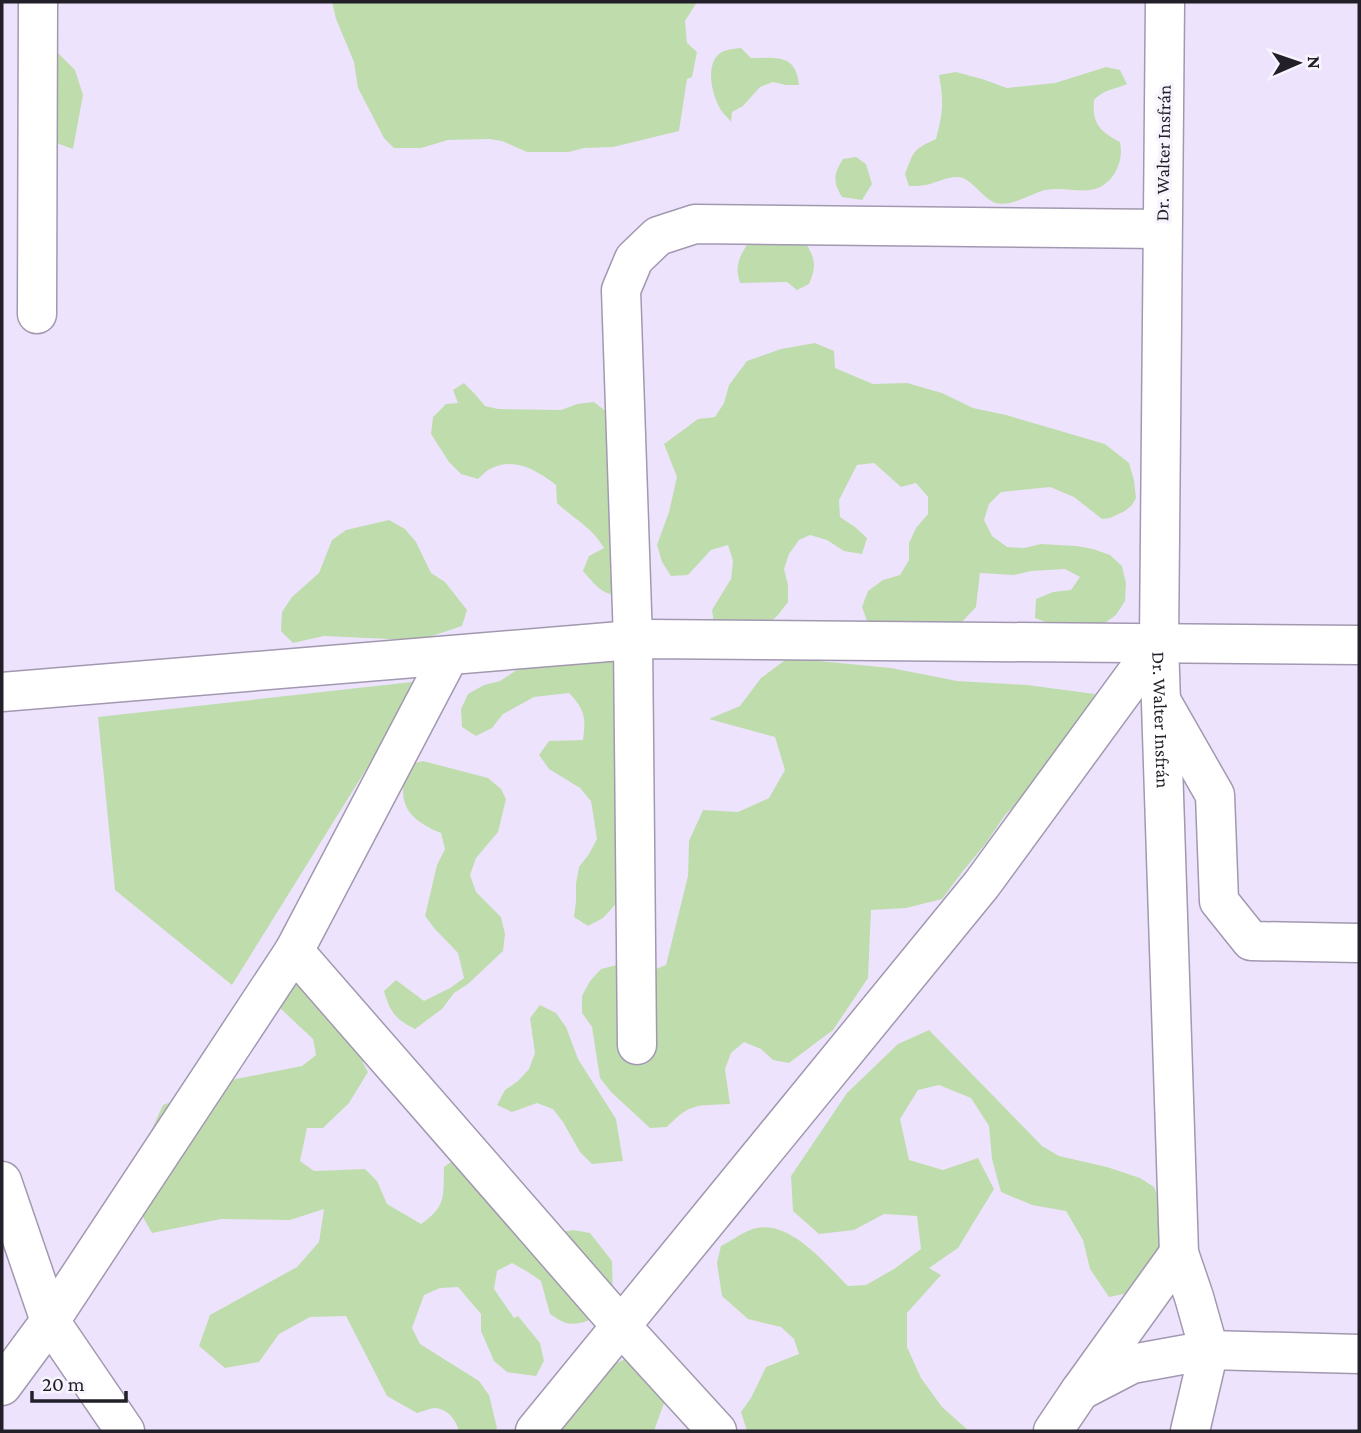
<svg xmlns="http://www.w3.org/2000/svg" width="1361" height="1433" font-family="'Crimson Pro',serif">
  <rect width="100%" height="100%" fill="#eee3fd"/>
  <!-- green -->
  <path fill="#bfddac" d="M 332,2 L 697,2 L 685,21 L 687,43 L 697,52 L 692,77 L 687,79 L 679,131 L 613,147 L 584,148 L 569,152 L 527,152 L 502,141 L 489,139 L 448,140 L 421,148 L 394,148 L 384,138 L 358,88 L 354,62 L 336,19 Z
    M 741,48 L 751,58 C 776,58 796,53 799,85 L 786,85 L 773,82 L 760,87 L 743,106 L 732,112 L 731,122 C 729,119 726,116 723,113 C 713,100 704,67 719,54 C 725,49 733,49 741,48 Z
    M 56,51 L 75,70 L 83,95 L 73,149 L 59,144 L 44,122 Z
    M 1106,67 L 1120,70 L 1127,84 C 1113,90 1105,89 1094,100 C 1092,124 1100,131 1120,142 C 1122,153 1121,162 1115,173 C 1096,202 1072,185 1045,190 C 1030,194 1008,209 993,202 C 983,197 973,182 963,178 C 952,174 936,183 926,185 C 920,186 915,186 909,186 L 905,174 C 914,151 912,150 936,139 C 943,112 944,103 939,75 L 956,72 L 982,79 L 1007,88 L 1055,83 Z
    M 856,157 L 866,164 L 872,184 L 862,200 L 842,197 C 833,182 833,175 843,159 Z
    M 749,241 L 794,241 L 807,245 C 816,261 816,267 809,284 L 797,290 L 787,282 L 740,283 C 734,264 740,257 749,241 Z
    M 815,343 L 834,351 L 835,368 L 873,384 L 907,383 L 942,393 L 973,408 L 1006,415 L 1105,444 L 1129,463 L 1134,480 L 1136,498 L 1132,505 L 1125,511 L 1110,518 L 1102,519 L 1074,497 L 1050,487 L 1001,492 L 989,504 L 984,520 L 992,536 L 1007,547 L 1024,548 L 1041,544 L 1077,546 L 1093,549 L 1110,555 L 1122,566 L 1126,583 L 1125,601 L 1116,615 L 1102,625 L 1068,630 L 1035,618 L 1036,599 L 1053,592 L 1071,590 L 1080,577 L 1065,569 L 1031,571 L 1014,575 L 980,573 L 976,607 L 960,624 L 868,624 L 862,607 L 868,591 L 883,580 L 900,575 L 909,560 L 909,543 L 916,528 L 928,514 L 928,497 L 916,483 L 901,487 L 874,463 L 857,465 L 839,500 L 840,517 L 855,527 L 867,538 L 862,554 L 844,551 L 827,540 L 810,535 L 799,540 L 789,554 L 784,569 L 788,585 L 788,602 L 778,615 L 765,627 L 715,631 L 712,610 L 731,579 L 733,561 L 728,545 L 711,550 L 688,575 L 671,576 L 662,562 L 657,545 L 669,512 L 677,477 L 664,444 L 698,419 L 715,417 L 724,403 L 729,385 L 747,361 L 781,349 Z
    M 464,383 L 474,393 L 485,406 L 498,409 L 561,410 L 577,404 L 594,402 L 608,413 L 625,596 C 602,595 598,588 583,571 L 589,556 L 604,548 C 591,526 575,520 557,503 L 556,485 C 538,471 515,457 492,468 C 487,470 482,475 478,479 L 461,474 L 449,462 L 431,434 L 433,417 L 446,404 L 458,403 L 453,390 Z
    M 389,520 L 405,529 L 416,542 L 431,573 L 445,582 L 467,610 L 462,626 L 429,637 L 411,640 L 324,636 L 293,643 L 281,631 L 282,612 L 292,597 L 319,573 L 332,540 L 346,530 Z
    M 538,656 L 613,659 L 621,692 L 620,854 L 615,905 L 603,918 L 588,926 L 574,917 L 576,901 L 576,884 L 579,867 L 589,854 L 597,839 L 591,801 L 580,788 L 549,769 L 539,755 L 549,741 L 583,740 C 586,718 585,709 569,693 L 534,697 L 503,714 L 492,728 L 476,736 L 462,727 L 461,709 L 468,694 L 484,685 L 500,681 Z
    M 788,658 L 891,668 L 957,681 L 1027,685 L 1095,694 L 1055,766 L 1005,815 L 986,843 L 963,871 L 942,899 L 906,908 L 871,910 L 868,978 L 833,1030 L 789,1063 L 773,1060 L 761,1049 L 744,1042 L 731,1053 L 725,1069 L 730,1104 C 697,1106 691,1102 667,1127 L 650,1128 L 611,1092 L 600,1078 L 592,1027 L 582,1013 L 582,996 L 590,981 L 601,969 L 617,965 L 651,971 L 666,965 L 688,876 L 689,841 L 703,810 L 738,812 L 769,798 L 785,770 L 775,737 L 709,719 L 740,706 L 761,678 Z
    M 421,681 L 232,985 L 115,890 L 98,717 Z
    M 423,761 L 488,778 L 501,789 L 506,799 L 498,832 L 476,858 L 470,875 L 476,892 L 501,917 L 505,934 L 503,951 L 468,984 L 454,993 L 442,1009 L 415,1029 C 395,1019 390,1012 384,991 L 396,980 L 424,1001 L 450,988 L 464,978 L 458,953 L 435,929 L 425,916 L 437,865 L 445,849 L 441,833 C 405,818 397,802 407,765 Z
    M 294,980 L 336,1011 L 368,1072 L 349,1103 L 323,1128 L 307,1128 L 300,1161 L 314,1171 L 365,1169 L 377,1181 L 387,1204 L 421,1224 C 447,1206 443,1196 444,1167 L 458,1157 L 540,1236 L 573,1230 L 590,1233 L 612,1261 L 613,1303 C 600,1315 584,1327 566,1323 C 560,1321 555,1317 550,1314 L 541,1281 L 528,1272 L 512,1263 L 497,1271 L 494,1289 L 514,1318 L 518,1316 L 540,1343 L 544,1361 L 536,1376 L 507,1372 L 494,1361 L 481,1331 L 481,1314 L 458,1287 L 440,1288 L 424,1295 L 412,1328 L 420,1344 L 479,1381 L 489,1395 L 497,1428 L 495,1431 L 459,1431 C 456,1420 448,1409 435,1408 C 430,1408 422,1412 417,1413 L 387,1396 L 346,1316 L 310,1317 L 279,1334 L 259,1362 L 225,1368 L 199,1346 L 210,1315 L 297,1267 L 319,1242 L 324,1209 L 290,1220 L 221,1219 L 152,1233 L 135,1203 L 134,1168 L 163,1105 L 236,1079 L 302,1066 L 316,1055 L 313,1039 L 281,1009 L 281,992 Z
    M 540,1005 L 556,1013 L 566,1027 L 578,1059 L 616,1119 L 623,1161 L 592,1164 L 580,1152 L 563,1122 L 553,1109 L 537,1103 L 512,1112 L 497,1105 L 505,1090 L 518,1081 L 529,1069 L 535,1053 L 530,1018 Z
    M 929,1030 L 1042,1146 L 1059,1156 L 1107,1167 L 1140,1178 L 1154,1187 L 1179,1253 L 1143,1290 L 1109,1297 L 1090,1269 L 1083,1240 L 1066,1211 L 1032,1205 L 1001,1192 L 992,1159 L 989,1126 L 971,1098 L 939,1085 L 918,1090 L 900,1119 L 909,1160 L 943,1170 L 978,1158 L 994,1189 L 958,1248 L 929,1268 L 941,1275 L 907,1313 L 907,1347 L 921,1378 L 942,1407 L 969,1431 L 747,1431 L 741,1412 L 751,1398 L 766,1367 L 799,1354 L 794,1339 L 781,1327 L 748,1319 L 722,1296 L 717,1263 L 721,1246 C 731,1241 740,1234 750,1230 C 787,1215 824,1263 848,1286 L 866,1285 L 894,1269 L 921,1249 L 917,1216 L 884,1214 L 854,1230 L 819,1234 L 793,1211 L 791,1176 L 847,1093 L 898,1044 Z
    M 631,1356 L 669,1389 L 654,1431 L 561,1431 L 577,1398 L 615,1364 Z"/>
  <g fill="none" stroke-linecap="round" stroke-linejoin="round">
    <!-- minor casing -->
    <g stroke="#a298b0" stroke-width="41">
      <g id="minor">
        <path id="s1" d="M 1165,2 L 1159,642 L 1179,1253 L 1194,1297 L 1209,1350 L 1190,1431"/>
        <path d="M 37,314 L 38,2"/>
        <path d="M 2,692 L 645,639 L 1359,645"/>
        <path d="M 1163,704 L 1215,795 L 1219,901 L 1251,941 L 1359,943"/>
        <path d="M 294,951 L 621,1326 L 717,1431"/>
        <path d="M 637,1045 L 633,640 L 621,290 L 634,259 L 658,236 L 695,224 L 1162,229"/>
        <path d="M 2,1181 L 50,1321 L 125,1431"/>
        <path d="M 2,1386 L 50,1321 L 294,951 L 449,656"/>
        <path d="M 1080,1391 L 1132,1364 L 1209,1350 L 1359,1354"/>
        <path d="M 535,1431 L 982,884 L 1159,642"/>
        <path d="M 1053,1431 L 1080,1391 L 1179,1253"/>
      </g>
    </g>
    <!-- minor -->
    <use href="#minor" stroke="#fff" stroke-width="38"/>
  </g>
  <g text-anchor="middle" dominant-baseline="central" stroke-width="7" stroke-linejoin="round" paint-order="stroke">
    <!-- street labels -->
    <g font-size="19" fill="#231f28" stroke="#f8f4fe">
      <text transform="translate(1163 153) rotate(-89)">Dr. Walter Insfrán</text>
      <text stroke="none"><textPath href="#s1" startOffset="718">Dr. Walter Insfrán</textPath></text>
    </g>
  </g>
  <!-- border -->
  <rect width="1361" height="1433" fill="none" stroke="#231f28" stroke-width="7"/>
  <!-- north arrow -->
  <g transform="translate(1298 63) rotate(88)" stroke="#f8f4fe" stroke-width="5" paint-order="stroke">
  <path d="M0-5L12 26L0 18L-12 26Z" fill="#231f28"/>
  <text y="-10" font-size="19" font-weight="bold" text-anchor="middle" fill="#231f28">N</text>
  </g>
  <!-- scale -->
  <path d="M32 1391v10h94v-10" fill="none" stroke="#231f28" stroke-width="3.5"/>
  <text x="42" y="1391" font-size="21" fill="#231f28" stroke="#f8f4fe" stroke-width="5" paint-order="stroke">20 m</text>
</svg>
